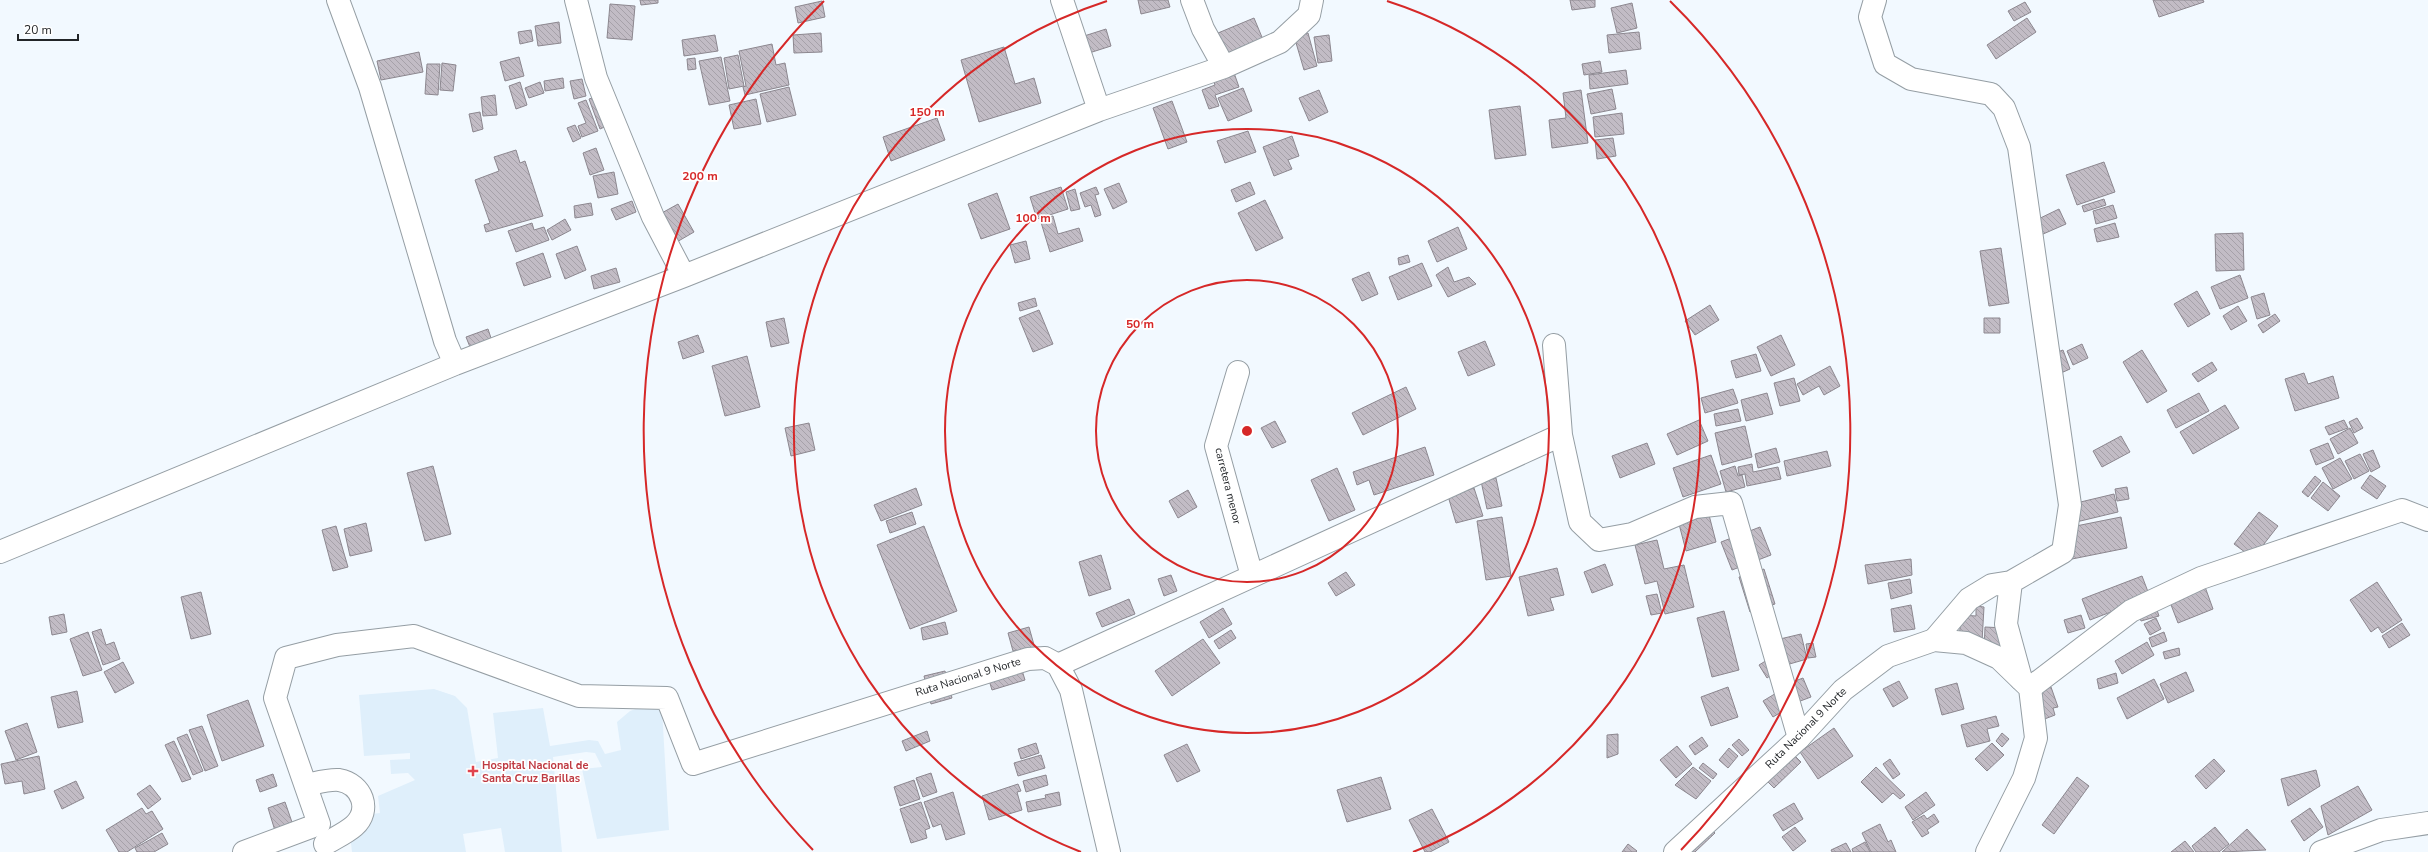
<svg xmlns="http://www.w3.org/2000/svg" width="2428" height="852" font-family="'Nunito Sans',sans-serif">
  <defs>
    <pattern id="building-back-hatch" width="6" height="6" patternUnits="userSpaceOnUse"><rect width="6" height="6" fill="#c2bcc5"/><path d="M-1 5l2 2M0 0l6 6M5-1l2 2" fill="none" stroke="#a6a1a9"/></pattern>
  </defs>
  <rect width="100%" height="100%" fill="#f2f9ff"/>
  <!-- built -->
  <path fill="#dfeffb" d="M 434,689 L 455,696 L 467,708 L 476,762 L 498,758 L 493,713 L 543,708 L 550,746 L 589,740 L 598,741 L 605,754 L 621,750 L 617,722 L 630,711 L 644,706 L 662,709 L 669,830 L 597,839 L 582,769 L 602,767 L 595,753 L 586,752 L 553,757 L 562,852 L 505,852 L 501,828 L 463,834 L 466,852 L 352,852 L 348,817 L 380,813 L 378,796 L 415,780 L 408,773 L 391,774 L 390,760 L 410,759 L 410,753 L 364,756 L 359,695 Z"/>
  <!-- building -->
  <path fill="url(#building-back-hatch)" stroke="#8c878f" d="M 640,0 L 658,0 L 658,3 L 641,5 Z
    M 1138,0 L 1168,0 L 1170,7 L 1141,14 Z
    M 1570,0 L 1595,0 L 1595,7 L 1572,10 Z
    M 2153,0 L 2203,0 L 2204,2 L 2159,17 Z
    M 822,1 L 825,17 L 798,23 L 795,7 Z
    M 2025,2 L 2031,12 L 2014,21 L 2008,11 Z
    M 1632,3 L 1637,28 L 1617,33 L 1611,8 Z
    M 610,4 L 635,6 L 632,40 L 607,38 Z
    M 1254,18 L 1264,42 L 1228,57 L 1218,33 Z
    M 2027,18 L 2036,32 L 1996,59 L 1987,45 Z
    M 559,22 L 561,43 L 538,46 L 535,26 Z
    M 1106,29 L 1111,46 L 1086,54 L 1081,37 Z
    M 531,30 L 533,41 L 520,44 L 518,32 Z
    M 1639,32 L 1641,49 L 1609,53 L 1607,35 Z
    M 821,33 L 822,52 L 794,53 L 793,35 Z
    M 1308,33 L 1317,66 L 1304,70 L 1294,36 Z
    M 715,35 L 718,51 L 684,56 L 682,40 Z
    M 1329,35 L 1332,61 L 1318,63 L 1314,37 Z
    M 772,44 L 776,65 L 785,63 L 789,85 L 745,95 L 743,87 L 746,86 L 739,51 Z
    M 1004,47 L 1015,84 L 1034,78 L 1041,103 L 979,122 L 961,60 Z
    M 419,52 L 423,72 L 381,80 L 377,61 Z
    M 738,55 L 744,86 L 729,89 L 724,58 Z
    M 519,57 L 524,76 L 505,81 L 500,62 Z
    M 721,57 L 730,101 L 709,105 L 699,61 Z
    M 695,58 L 696,69 L 688,70 L 687,59 Z
    M 1600,61 L 1602,72 L 1584,75 L 1582,64 Z
    M 442,63 L 456,65 L 453,91 L 440,90 Z
    M 427,64 L 440,64 L 438,95 L 425,94 Z
    M 1233,70 L 1239,87 L 1215,95 L 1219,106 L 1209,109 L 1202,90 L 1215,85 L 1212,77 Z
    M 1626,70 L 1628,84 L 1590,89 L 1589,75 Z
    M 563,78 L 564,88 L 545,91 L 544,81 Z
    M 582,79 L 586,96 L 574,99 L 570,81 Z
    M 520,82 L 527,105 L 516,109 L 509,86 Z
    M 540,82 L 544,93 L 529,98 L 525,88 Z
    M 789,87 L 796,115 L 767,122 L 760,94 Z
    M 1243,88 L 1252,111 L 1228,121 L 1218,98 Z
    M 1612,89 L 1616,109 L 1591,114 L 1587,94 Z
    M 1319,90 L 1328,112 L 1309,121 L 1299,98 Z
    M 1581,90 L 1588,143 L 1552,148 L 1549,120 L 1566,118 L 1563,93 Z
    M 495,95 L 497,115 L 483,116 L 481,97 Z
    M 598,96 L 609,125 L 600,129 L 589,99 Z
    M 756,99 L 761,124 L 734,129 L 729,105 Z
    M 586,100 L 598,131 L 582,137 L 578,126 L 586,123 L 578,103 Z
    M 1172,101 L 1187,142 L 1168,149 L 1153,108 Z
    M 1520,106 L 1526,155 L 1495,159 L 1489,110 Z
    M 480,112 L 483,129 L 473,132 L 469,114 Z
    M 1622,113 L 1624,134 L 1595,137 L 1593,117 Z
    M 937,118 L 945,140 L 891,161 L 883,137 Z
    M 575,125 L 581,138 L 573,142 L 567,128 Z
    M 1248,131 L 1256,152 L 1225,163 L 1217,141 Z
    M 1292,136 L 1299,156 L 1288,160 L 1292,169 L 1274,176 L 1263,147 Z
    M 1613,138 L 1616,156 L 1597,159 L 1595,140 Z
    M 596,148 L 604,170 L 590,175 L 583,153 Z
    M 516,150 L 520,163 L 525,161 L 543,216 L 486,232 L 484,225 L 490,223 L 475,180 L 499,171 L 494,157 Z
    M 2104,162 L 2115,192 L 2077,205 L 2066,175 Z
    M 614,172 L 618,194 L 598,198 L 593,176 Z
    M 1250,182 L 1255,194 L 1236,202 L 1231,190 Z
    M 1119,183 L 1127,202 L 1113,209 L 1104,189 Z
    M 1061,187 L 1068,209 L 1037,219 L 1030,197 Z
    M 1096,187 L 1099,194 L 1095,195 L 1101,215 L 1095,217 L 1091,205 L 1085,207 L 1080,193 Z
    M 1075,189 L 1080,209 L 1071,211 L 1066,192 Z
    M 997,193 L 1010,229 L 981,239 L 968,204 Z
    M 2104,199 L 2106,205 L 2084,212 L 2082,206 Z
    M 1265,200 L 1283,238 L 1256,251 L 1238,213 Z
    M 632,201 L 636,212 L 616,220 L 611,209 Z
    M 591,203 L 593,215 L 575,218 L 574,206 Z
    M 678,204 L 694,232 L 675,243 L 660,214 Z
    M 2113,205 L 2117,218 L 2096,224 L 2093,211 Z
    M 2059,209 L 2066,224 L 2034,238 L 2028,224 Z
    M 1053,216 L 1058,234 L 1079,228 L 1083,241 L 1050,252 L 1040,219 Z
    M 565,219 L 571,230 L 552,240 L 547,230 Z
    M 532,223 L 534,230 L 544,227 L 549,240 L 516,252 L 508,231 Z
    M 2115,223 L 2119,237 L 2097,242 L 2094,229 Z
    M 1458,227 L 1467,249 L 1437,262 L 1428,241 Z
    M 2243,233 L 2244,270 L 2216,271 L 2215,234 Z
    M 1026,241 L 1030,259 L 1015,263 L 1010,245 Z
    M 577,246 L 586,270 L 565,279 L 556,254 Z
    M 2001,248 L 2009,303 L 1989,306 L 1980,251 Z
    M 543,253 L 551,277 L 524,286 L 516,263 Z
    M 1408,255 L 1410,262 L 1399,265 L 1398,258 Z
    M 1422,263 L 1432,286 L 1398,300 L 1389,277 Z
    M 1448,267 L 1454,282 L 1469,277 L 1476,284 L 1448,297 L 1436,275 Z
    M 616,268 L 620,282 L 594,289 L 591,276 Z
    M 1369,272 L 1378,294 L 1362,301 L 1352,279 Z
    M 2240,275 L 2248,298 L 2220,309 L 2211,287 Z
    M 2197,291 L 2210,314 L 2188,327 L 2174,304 Z
    M 2264,293 L 2270,315 L 2257,319 L 2251,297 Z
    M 1035,298 L 1037,306 L 1020,311 L 1018,303 Z
    M 1710,305 L 1719,320 L 1695,335 L 1685,321 Z
    M 2238,306 L 2247,321 L 2231,330 L 2223,316 Z
    M 1039,310 L 1053,344 L 1033,352 L 1019,318 Z
    M 2275,314 L 2280,321 L 2263,333 L 2258,325 Z
    M 784,318 L 789,343 L 771,347 L 766,322 Z
    M 1984,318 L 2000,318 L 2000,333 L 1984,333 Z
    M 488,329 L 493,344 L 472,352 L 466,337 Z
    M 698,335 L 704,352 L 683,359 L 678,342 Z
    M 1781,335 L 1795,365 L 1771,376 L 1757,347 Z
    M 1485,341 L 1495,365 L 1468,376 L 1458,352 Z
    M 2082,344 L 2088,358 L 2073,365 L 2067,351 Z
    M 2063,350 L 2070,369 L 2052,377 L 2044,357 Z
    M 2142,350 L 2167,391 L 2147,403 L 2123,362 Z
    M 1756,354 L 1761,371 L 1736,378 L 1731,361 Z
    M 747,356 L 760,407 L 725,416 L 712,366 Z
    M 2212,362 L 2217,370 L 2198,382 L 2192,374 Z
    M 1830,366 L 1840,386 L 1824,395 L 1819,386 L 1803,395 L 1797,384 Z
    M 2304,373 L 2308,384 L 2333,376 L 2339,398 L 2295,411 L 2285,379 Z
    M 1794,378 L 1800,401 L 1780,406 L 1774,383 Z
    M 1406,387 L 1416,409 L 1363,435 L 1352,413 Z
    M 1733,389 L 1738,403 L 1705,413 L 1701,398 Z
    M 1767,393 L 1773,414 L 1746,421 L 1741,400 Z
    M 2199,393 L 2209,411 L 2176,428 L 2167,410 Z
    M 2225,405 L 2239,428 L 2193,454 L 2180,432 Z
    M 1738,409 L 1741,421 L 1716,426 L 1714,414 Z
    M 2357,418 L 2363,428 L 2354,433 L 2349,422 Z
    M 1699,420 L 1708,441 L 1677,455 L 1667,434 Z
    M 2344,420 L 2348,428 L 2329,435 L 2325,427 Z
    M 1275,421 L 1286,442 L 1272,448 L 1261,428 Z
    M 809,423 L 815,450 L 791,456 L 785,428 Z
    M 1745,426 L 1752,457 L 1722,465 L 1715,433 Z
    M 2350,428 L 2358,443 L 2338,454 L 2330,439 Z
    M 2121,436 L 2130,452 L 2102,467 L 2093,451 Z
    M 1647,443 L 1655,464 L 1620,478 L 1612,456 Z
    M 2328,443 L 2334,458 L 2316,465 L 2310,450 Z
    M 1425,447 L 1434,475 L 1374,495 L 1369,480 L 1357,485 L 1353,472 Z
    M 1776,448 L 1780,462 L 1758,468 L 1755,454 Z
    M 2373,450 L 2380,467 L 2371,472 L 2363,454 Z
    M 1827,451 L 1831,466 L 1787,476 L 1784,461 Z
    M 2360,454 L 2369,471 L 2354,479 L 2345,461 Z
    M 1711,455 L 1721,484 L 1683,497 L 1673,468 Z
    M 2340,458 L 2352,479 L 2333,489 L 2322,468 Z
    M 1752,464 L 1753,472 L 1778,467 L 1781,479 L 1747,486 L 1745,474 L 1739,475 L 1738,467 Z
    M 433,466 L 451,534 L 425,541 L 407,473 Z
    M 1735,466 L 1738,476 L 1742,475 L 1745,487 L 1726,492 L 1720,471 Z
    M 1337,468 L 1355,510 L 1329,521 L 1311,480 Z
    M 2370,475 L 2386,486 L 2377,499 L 2361,488 Z
    M 2315,476 L 2321,481 L 2308,497 L 2302,492 Z
    M 1496,478 L 1502,506 L 1487,509 L 1481,481 Z
    M 2323,482 L 2340,496 L 2328,511 L 2311,498 Z
    M 2127,487 L 2129,499 L 2117,501 L 2115,489 Z
    M 916,488 L 922,505 L 881,521 L 874,505 Z
    M 1474,488 L 1483,516 L 1456,523 L 1448,496 Z
    M 1188,490 L 1197,507 L 1178,518 L 1169,501 Z
    M 2114,494 L 2118,512 L 2072,523 L 2068,505 Z
    M 912,512 L 916,524 L 890,533 L 886,521 Z
    M 2259,512 L 2278,526 L 2253,558 L 2234,544 Z
    M 1709,515 L 1716,542 L 1686,551 L 1679,524 Z
    M 1502,517 L 1511,576 L 1486,580 L 1477,521 Z
    M 2121,517 L 2127,548 L 2072,559 L 2066,528 Z
    M 366,523 L 372,551 L 350,556 L 344,529 Z
    M 336,526 L 348,567 L 333,571 L 322,530 Z
    M 924,526 L 957,611 L 910,629 L 877,545 Z
    M 1760,527 L 1771,555 L 1732,570 L 1721,542 Z
    M 1657,540 L 1664,569 L 1684,565 L 1694,607 L 1665,614 L 1657,581 L 1645,584 L 1635,545 Z
    M 1101,555 L 1111,589 L 1089,596 L 1079,562 Z
    M 1911,559 L 1912,575 L 1868,584 L 1865,565 Z
    M 1605,564 L 1613,585 L 1592,593 L 1584,572 Z
    M 1557,568 L 1564,595 L 1550,598 L 1554,610 L 1528,616 L 1519,577 Z
    M 1764,569 L 1775,604 L 1750,612 L 1739,577 Z
    M 1346,572 L 1355,585 L 1336,596 L 1328,583 Z
    M 1171,575 L 1177,591 L 1164,596 L 1158,579 Z
    M 2142,576 L 2150,597 L 2090,620 L 2082,599 Z
    M 1910,579 L 1912,593 L 1891,599 L 1888,583 Z
    M 2377,582 L 2402,620 L 2382,633 L 2378,627 L 2371,632 L 2350,600 Z
    M 2204,584 L 2213,609 L 2178,623 L 2168,597 Z
    M 201,592 L 211,634 L 191,639 L 181,597 Z
    M 1657,594 L 1662,613 L 1651,615 L 1646,596 Z
    M 1129,599 L 1135,614 L 1102,627 L 1096,613 Z
    M 1911,605 L 1915,629 L 1894,632 L 1891,609 Z
    M 1976,606 L 1984,607 L 1982,642 L 1959,641 L 1961,615 L 1976,616 Z
    M 2156,607 L 2159,616 L 2141,621 L 2138,612 Z
    M 1223,608 L 1232,624 L 1209,638 L 1200,622 Z
    M 1724,611 L 1739,670 L 1712,677 L 1697,618 Z
    M 64,614 L 67,632 L 52,635 L 49,617 Z
    M 2081,615 L 2085,628 L 2068,633 L 2064,620 Z
    M 2156,618 L 2161,629 L 2150,635 L 2144,624 Z
    M 945,622 L 948,634 L 923,640 L 921,628 Z
    M 2402,623 L 2410,635 L 2389,648 L 2382,636 Z
    M 1029,627 L 1036,652 L 1019,657 L 1017,650 L 1013,651 L 1008,633 Z
    M 1985,627 L 2005,628 L 2004,652 L 1984,651 Z
    M 101,629 L 106,645 L 114,642 L 120,659 L 103,665 L 92,632 Z
    M 1231,630 L 1236,638 L 1219,649 L 1214,641 Z
    M 88,632 L 102,670 L 83,676 L 70,639 Z
    M 2164,632 L 2167,641 L 2152,647 L 2149,638 Z
    M 1801,634 L 1807,659 L 1786,665 L 1780,639 Z
    M 1203,639 L 1220,663 L 1172,696 L 1155,671 Z
    M 2147,642 L 2154,655 L 2122,674 L 2115,661 Z
    M 1813,643 L 1816,657 L 1808,658 L 1806,644 Z
    M 2179,648 L 2180,655 L 2165,659 L 2163,652 Z
    M 1777,654 L 1777,671 L 1767,678 L 1759,665 Z
    M 123,662 L 134,683 L 115,693 L 104,672 Z
    M 985,667 L 1021,667 L 1025,680 L 992,690 Z
    M 945,671 L 952,698 L 931,704 L 924,676 Z
    M 2186,672 L 2194,691 L 2168,703 L 2160,684 Z
    M 2116,673 L 2118,683 L 2099,689 L 2097,679 Z
    M 1803,678 L 1811,697 L 1795,703 L 1787,684 Z
    M 2154,679 L 2164,699 L 2127,719 L 2117,698 Z
    M 1899,681 L 1908,698 L 1893,707 L 1883,689 Z
    M 1957,683 L 1964,709 L 1942,715 L 1935,689 Z
    M 1728,687 L 1738,717 L 1711,726 L 1701,697 Z
    M 2051,687 L 2058,707 L 2053,708 L 2055,715 L 2042,720 L 2033,694 Z
    M 1783,689 L 1793,705 L 1773,717 L 1763,701 Z
    M 77,691 L 83,722 L 58,728 L 51,697 Z
    M 248,700 L 264,746 L 222,761 L 207,715 Z
    M 1996,716 L 1999,726 L 1987,729 L 1990,741 L 1967,747 L 1961,725 Z
    M 27,723 L 37,752 L 16,760 L 5,731 Z
    M 202,726 L 218,766 L 205,771 L 189,730 Z
    M 1834,728 L 1853,756 L 1818,779 L 1800,752 Z
    M 927,731 L 930,741 L 906,751 L 902,741 Z
    M 2002,733 L 2009,739 L 2002,747 L 1996,741 Z
    M 187,734 L 203,771 L 193,775 L 177,738 Z
    M 1618,734 L 1618,754 L 1607,758 L 1607,735 Z
    M 1702,737 L 1708,746 L 1695,755 L 1689,746 Z
    M 1739,739 L 1749,750 L 1742,756 L 1732,745 Z
    M 174,741 L 191,779 L 182,782 L 165,745 Z
    M 1036,743 L 1039,753 L 1021,759 L 1018,749 Z
    M 1992,743 L 2004,755 L 1987,771 L 1975,759 Z
    M 1187,744 L 1200,771 L 1177,782 L 1164,755 Z
    M 1677,746 L 1692,764 L 1676,778 L 1660,760 Z
    M 1729,748 L 1738,756 L 1728,768 L 1719,760 Z
    M 1791,752 L 1801,762 L 1774,788 L 1764,778 Z
    M 1041,755 L 1045,768 L 1018,776 L 1014,763 Z
    M 39,756 L 45,789 L 24,794 L 22,781 L 5,784 L 1,764 Z
    M 1890,759 L 1900,774 L 1893,779 L 1883,764 Z
    M 2214,759 L 2225,771 L 2206,789 L 2195,776 Z
    M 1703,763 L 1717,774 L 1713,779 L 1699,768 Z
    M 1693,767 L 1711,781 L 1696,799 L 1675,785 Z
    M 1876,767 L 1905,795 L 1900,799 L 1893,793 L 1882,803 L 1861,782 Z
    M 2316,770 L 2320,786 L 2288,806 L 2281,779 Z
    M 931,773 L 937,792 L 923,797 L 916,778 Z
    M 273,774 L 277,786 L 260,792 L 256,780 Z
    M 1046,775 L 1048,785 L 1026,792 L 1023,781 Z
    M 1381,777 L 1391,809 L 1347,822 L 1337,790 Z
    M 2077,777 L 2089,786 L 2054,834 L 2042,825 Z
    M 914,780 L 920,799 L 900,806 L 894,787 Z
    M 76,781 L 84,798 L 62,809 L 54,791 Z
    M 1018,784 L 1021,791 L 1017,792 L 1022,810 L 989,820 L 982,796 Z
    M 150,785 L 161,799 L 148,809 L 137,794 Z
    M 2358,786 L 2372,810 L 2328,835 L 2321,806 Z
    M 953,792 L 965,834 L 946,840 L 941,824 L 933,827 L 924,802 Z
    M 1059,792 L 1061,805 L 1028,812 L 1026,802 L 1046,798 L 1045,795 Z
    M 1926,792 L 1935,805 L 1913,820 L 1905,807 Z
    M 285,802 L 294,828 L 276,834 L 268,808 Z
    M 921,802 L 930,828 L 925,830 L 927,838 L 911,843 L 900,809 Z
    M 1794,803 L 1803,819 L 1783,831 L 1773,815 Z
    M 142,808 L 146,814 L 152,811 L 163,829 L 127,852 L 119,852 L 106,830 Z
    M 2310,808 L 2323,827 L 2304,841 L 2291,821 Z
    M 1432,809 L 1449,842 L 1430,852 L 1425,852 L 1409,820 Z
    M 1934,814 L 1939,822 L 1927,830 L 1929,833 L 1922,837 L 1912,822 L 1924,815 L 1927,819 Z
    M 1880,824 L 1888,842 L 1891,840 L 1896,852 L 1871,852 L 1862,833 Z
    M 1707,825 L 1715,833 L 1695,852 L 1689,852 Z
    M 1795,827 L 1806,841 L 1793,851 L 1782,837 Z
    M 2215,827 L 2229,844 L 2219,852 L 2196,852 L 2192,846 Z
    M 2247,829 L 2266,850 L 2222,852 Z
    M 162,833 L 168,844 L 154,852 L 137,852 L 135,848 Z
    M 2185,841 L 2194,852 L 2171,852 Z
    M 1865,842 L 1870,852 L 1853,852 L 1852,849 Z
    M 1846,843 L 1851,852 L 1832,852 L 1831,850 Z
    M 1628,844 L 1637,851 L 1636,852 L 1622,852 Z"/>
  <g fill="none" stroke-linecap="round" stroke-linejoin="round">
    <!-- street casing -->
    <g stroke="#959ea4" stroke-width="24">
      <path id="street" d="M 338,0 L 370,87 L 445,341 L 455,364
        M 576,0 L 596,78 L 653,217 L 684,276
        M 1062,0 L 1099,110
        M 1192,0 L 1203,29 L 1224,67
        M 1875,0 L 1870,17 L 1885,64 L 1911,79 L 1991,94 L 2004,108 L 2019,147 L 2070,505 L 2063,552 L 2011,582 L 1992,585 L 1969,599 L 1934,640
        M 1554,345 L 1561,435 L 1580,522 L 1599,540 L 1632,534 L 1695,507 L 1731,503 L 1799,738
        M 1238,372 L 1216,446 L 1252,576
        M 0,552 L 455,364 L 684,276 L 1099,110 L 1224,67 L 1280,42 L 1309,15 L 1312,0
        M 2011,582 L 2006,624 L 2021,679
        M 1058,665 L 1561,435
        M 2030,688 L 2131,611 L 2201,578 L 2402,510 L 2428,520
        M 306,785 C 316,783 329,779 339,780 C 362,784 372,810 354,826 C 346,833 335,838 325,844"/>
    </g>
    <!-- secondary casing -->
    <g stroke="#959ea4" stroke-width="24">
      <path id="secondary" d="M 244,852 L 319,824 L 275,698 L 286,658 L 337,645 L 414,636 L 579,696 L 667,698 L 693,764 L 1028,659 L 1045,658 L 1058,665 L 1071,690 L 1109,852
        M 1675,852 L 1799,738 L 1843,690 L 1888,656 L 1934,640 L 1966,643 L 1999,658 L 2030,688 L 2036,738 L 2024,778 L 1987,852
        M 2321,852 L 2381,830 L 2428,823"/>
    </g>
    <!-- street -->
    <use href="#street" stroke="#fff" stroke-width="22"/>
    <!-- secondary -->
    <use href="#secondary" stroke="#fff" stroke-width="22"/>
  </g>
  <!-- distance rings -->
  <g fill="none" stroke="#d62828" stroke-width="2">
    <circle cx="1247" cy="431" r="151"/>
    <circle cx="1247" cy="431" r="302"/>
    <path d="M1081 852A452 452 0 0 1 1107 1M1387 1A452 452 0 0 1 1413 852"/>
    <path d="M813 850A603 603 0 0 1 824 1M1670 1A603 603 0 0 1 1681 850"/>
  </g>
  <!-- markers -->
  <path fill="#e0444e" stroke="#fff" stroke-width="1.5" d="M471 765h4v4h4v4h-4v4h-4v-4h-4v-4h4z"/>
  <g text-anchor="middle" dominant-baseline="central" stroke-width="3.5" stroke-linejoin="round" paint-order="stroke">
    <!-- street labels -->
    <g font-size="11" fill="#222528" stroke="#fff">
      <text transform="translate(1228 486) rotate(76)">carretera menor</text>
      <text transform="translate(968 677) rotate(-17)">Ruta Nacional 9 Norte</text>
      <text transform="translate(1806 728) rotate(-45)">Ruta Nacional 9 Norte</text>
    </g>
    <!-- health labels -->
    <g font-size="11" font-weight="bold" fill="#be3a42" stroke="#fff" text-anchor="start">
      <text x="482" y="765">Hospital Nacional de<tspan x="482" dy="13">Santa Cruz Barillas</tspan></text>
    </g>
  </g>
  <circle cx="1247" cy="431" r="6" fill="#d62828" stroke="#fff" stroke-width="2"/>
  <g font-size="12" text-anchor="middle" font-weight="bold" fill="#d62828" stroke="#fff" stroke-width="3.5" stroke-linejoin="round" paint-order="stroke">
    <text x="927" y="116">150 m</text>
    <text x="700" y="180">200 m</text>
    <text x="1033" y="222">100 m</text>
    <text x="1140" y="328">50 m</text>
  </g>
  <!-- scale -->
  <path d="M18 34v6h60v-6" fill="none" stroke="#222528" stroke-width="2"/>
  <text x="24" y="34" font-size="12" fill="#222528" stroke="#ffffff" stroke-width="3" paint-order="stroke">20 m</text>
</svg>
